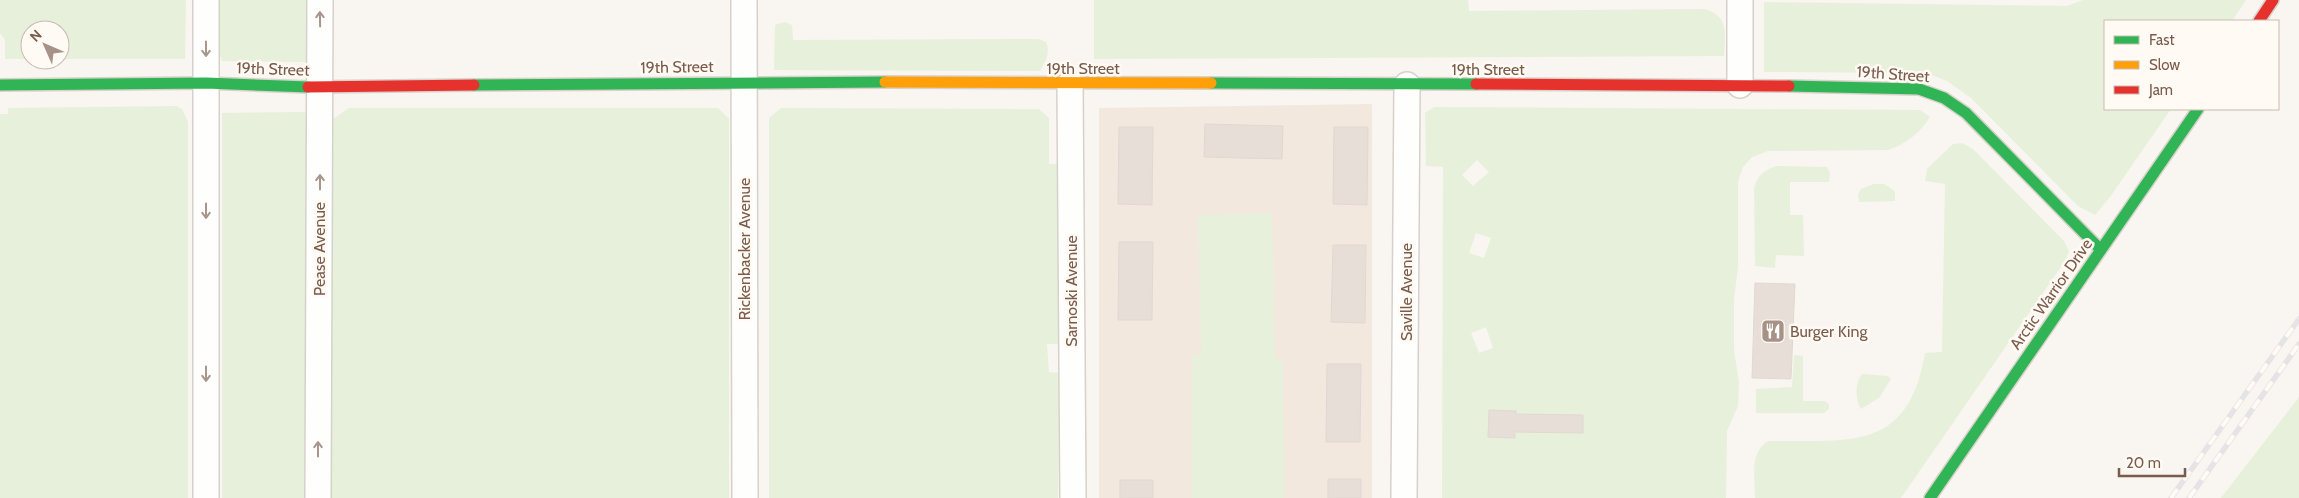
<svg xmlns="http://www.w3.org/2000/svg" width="2299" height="498" font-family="Cabin,sans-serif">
  <rect width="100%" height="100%" fill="#f9f5f0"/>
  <!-- residential -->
  <path fill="#f2e8de" d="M 1372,104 L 1372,498 L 1099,498 L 1099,108 Z"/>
  <!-- green -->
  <path fill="#e7f0db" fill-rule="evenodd" d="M 0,0 L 186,0 L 185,59 L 60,59 L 60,30 L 30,30 L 30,59 L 5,59 L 5,40 L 0,33 Z
    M 219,0 L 308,0 L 308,52 L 306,62 L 222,61 L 219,53 Z
    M 1094,0 L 1468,0 L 1469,11 L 1704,9 C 1730,16 1725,34 1724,56 L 1094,59 Z
    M 2083,0 L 2246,0 L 2232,21 L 2105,21 L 2105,109 L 2171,109 L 2110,197 L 2095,215 L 2078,206 L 1971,98 L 1947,81 L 1927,73 L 1764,72 L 1764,2 L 2067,6 Z
    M 785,22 L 792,25 L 793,40 L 1038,39 L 1046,42 C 1051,54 1045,61 1040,71 L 774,70 L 775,25 Z
    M 176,106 L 182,109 L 188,122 L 188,498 L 0,498 L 0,114 L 8,114 L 8,108 Z
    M 1434,107 L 1920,110 L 1930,117 C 1921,132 1905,145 1888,150 L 1768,151 L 1752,157 L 1743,167 L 1738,181 L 1738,267 L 1734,299 L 1734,350 L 1739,382 L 1738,406 L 1727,431 L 1726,498 L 1442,498 L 1443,167 L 1426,166 L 1425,113 ZM 1477,160 L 1489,172 L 1473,186 L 1462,175 ZM 1476,233 L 1491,238 L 1484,258 L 1469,253 ZM 1486,327 L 1493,348 L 1479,353 L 1471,333 ZM 1489,410 L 1516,412 L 1515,438 L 1488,437 ZM 1543,415 L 1583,416 L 1583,433 Z
    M 349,108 L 718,108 L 729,119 L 729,498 L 330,498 L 329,122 Z
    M 781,108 L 1039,109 L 1049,118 L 1049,164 L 1060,164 L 1059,344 L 1047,344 L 1049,372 L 1059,373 L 1058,498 L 769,498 L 769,118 Z
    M 305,112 L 308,124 L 307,498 L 222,498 L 222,113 Z
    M 1962,143 L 1973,149 L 2064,241 L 2069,251 L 2065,261 L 1901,498 L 1755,498 C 1755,478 1749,453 1768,441 C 1849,440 1908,453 1925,353 L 1942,352 L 1945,184 L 1925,181 L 1927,169 L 1953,144 Z
    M 1776,166 L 1827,167 L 1830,173 L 1829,182 L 1790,182 L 1790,215 L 1803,215 L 1804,256 L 1776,255 L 1775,268 L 1755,266 L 1754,188 C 1758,175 1763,171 1776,166 Z
    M 1874,184 L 1884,184 L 1895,191 L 1895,201 L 1859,202 L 1858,195 L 1861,189 Z
    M 1272,213 L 1275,359 L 1283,360 L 1284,498 L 1192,498 L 1192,355 L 1201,354 L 1198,215 Z
    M 1794,355 L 1803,356 L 1803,401 L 1825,401 L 1829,404 L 1829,409 L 1824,413 L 1756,413 L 1756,389 L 1792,387 Z
    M 1862,374 L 1888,376 L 1891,379 L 1879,398 L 1861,409 C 1855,400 1855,382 1862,374 Z
    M 2299,397 L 2299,498 L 2221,498 Z"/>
  <!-- building -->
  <path fill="#e6ded7" stroke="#e2d8d2" d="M 1205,124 L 1283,126 L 1282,159 L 1204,157 Z
    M 1119,127 L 1153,127 L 1152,205 L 1118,204 Z
    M 1334,127 L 1368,127 L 1367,205 L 1333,204 Z
    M 1119,242 L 1153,242 L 1152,320 L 1118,320 Z
    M 1333,245 L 1366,245 L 1365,323 L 1331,322 Z
    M 1755,283 L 1795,284 L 1791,379 L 1752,378 Z
    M 1327,364 L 1361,364 L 1360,442 L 1326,442 Z
    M 1489,410 L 1516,411 L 1516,414 L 1583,415 L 1583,433 L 1515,432 L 1515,438 L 1488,437 Z
    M 1328,479 L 1361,479 L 1361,498 L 1328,498 Z
    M 1120,480 L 1153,480 L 1153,498 L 1120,498 Z"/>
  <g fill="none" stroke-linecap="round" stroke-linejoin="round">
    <!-- street casing -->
    <g stroke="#d7d1cb" stroke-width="28">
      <path id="street" d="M 744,0 L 745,498
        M 1740,0 L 1740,85
        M 1070,84 L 1073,498
        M 206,498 L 206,0
        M 318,498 L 320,0
        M 1404,498 L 1407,85"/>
    </g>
    <!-- fast casing -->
    <g stroke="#d9d2cb" stroke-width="14">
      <path id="fast" d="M 1211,83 L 1476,84
        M 0,85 L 206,83 L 308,87
        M 474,85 L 885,82
        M 1789,86 L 1919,89 L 1944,98 L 1966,113 L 2101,250
        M 1930,498 L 2198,109"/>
    </g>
    <!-- slow casing -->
    <g stroke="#d9d2cb" stroke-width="14">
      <path id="slow" d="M 885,82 L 1211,83"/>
    </g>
    <!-- jam casing -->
    <g stroke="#d9d2cb" stroke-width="14">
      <path id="jam" d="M 2259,21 L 2273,0
        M 1476,84 L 1789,86
        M 308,87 L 474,85"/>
    </g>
    <!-- street -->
    <use href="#street" stroke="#fefefd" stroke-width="25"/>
    <!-- fast -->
    <use href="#fast" stroke="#30b455" stroke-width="11"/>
    <!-- slow -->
    <use href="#slow" stroke="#ff9f0a" stroke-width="11"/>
    <!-- jam -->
    <use href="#jam" stroke="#e5322d" stroke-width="11"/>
    <!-- rail casing -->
    <g stroke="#e6e3e7" stroke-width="5.5">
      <path id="rail" d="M 2171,498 L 2299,319
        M 2189,498 L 2299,344"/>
    </g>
    <!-- rail -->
    <use href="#rail" stroke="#fffaf3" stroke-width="4" stroke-dasharray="11" stroke-linecap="butt"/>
  </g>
  <!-- one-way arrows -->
  <defs><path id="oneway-shaft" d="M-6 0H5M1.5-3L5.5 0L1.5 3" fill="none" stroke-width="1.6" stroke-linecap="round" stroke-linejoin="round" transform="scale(1.25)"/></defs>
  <g stroke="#a8958b">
    <use href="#oneway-shaft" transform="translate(320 19) rotate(-91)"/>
    <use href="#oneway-shaft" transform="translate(206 49) rotate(90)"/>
    <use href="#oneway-shaft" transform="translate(320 182) rotate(-90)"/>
    <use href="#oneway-shaft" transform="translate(206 211) rotate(90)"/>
    <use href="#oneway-shaft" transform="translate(206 374) rotate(90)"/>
    <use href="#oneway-shaft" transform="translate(318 449) rotate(-90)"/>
  </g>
  <!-- icons -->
  <defs>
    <g id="restaurant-square" transform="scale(1.25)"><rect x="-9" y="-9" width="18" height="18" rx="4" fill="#a69286" stroke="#fffaf3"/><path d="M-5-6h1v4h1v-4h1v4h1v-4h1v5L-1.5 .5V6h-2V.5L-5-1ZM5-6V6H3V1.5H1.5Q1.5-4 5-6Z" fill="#fff"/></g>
  </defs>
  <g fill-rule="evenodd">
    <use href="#restaurant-square" x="1773" y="331"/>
  </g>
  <g text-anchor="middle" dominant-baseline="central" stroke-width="5" stroke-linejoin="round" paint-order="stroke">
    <!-- street labels -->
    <g font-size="16" fill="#7a5c4d" stroke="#fffaf3">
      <text transform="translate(677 67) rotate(-1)">19th Street</text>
      <text x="1083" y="68">19th Street</text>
      <text transform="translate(273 69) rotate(2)">19th Street</text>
      <text x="1488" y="69">19th Street</text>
      <text transform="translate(1893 74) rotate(4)">19th Street</text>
      <text transform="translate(319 249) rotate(-90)">Pease Avenue</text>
      <text transform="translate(744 249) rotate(-90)">Rickenbacker Avenue</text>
      <text transform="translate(1071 291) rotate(-90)">Sarnoski Avenue</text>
      <text transform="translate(1406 292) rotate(-90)">Saville Avenue</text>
      <text transform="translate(2051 294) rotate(-55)">Arctic Warrior Drive</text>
    </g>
    <!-- poi labels -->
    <g font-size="16" fill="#7a5c4d" stroke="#fffaf3" text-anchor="start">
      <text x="1790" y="331">Burger King</text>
    </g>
  </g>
  <!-- legend -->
  <rect x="2104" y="20" width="175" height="90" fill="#fffaf3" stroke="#cabbb1"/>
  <rect x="2114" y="36" width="25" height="8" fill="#30b455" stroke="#cabbb1"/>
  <text x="2149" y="45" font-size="15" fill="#7a5c4d">Fast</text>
  <rect x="2114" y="61" width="25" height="8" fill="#ff9f0a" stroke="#cabbb1"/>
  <text x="2149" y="70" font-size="15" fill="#7a5c4d">Slow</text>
  <rect x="2114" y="86" width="25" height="8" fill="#e5322d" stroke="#cabbb1"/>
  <text x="2149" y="95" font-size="15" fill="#7a5c4d">Jam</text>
  <!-- north arrow -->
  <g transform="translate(45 45) rotate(315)"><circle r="24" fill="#fffaf3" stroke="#cabbb1"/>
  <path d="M0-4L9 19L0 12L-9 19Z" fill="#a69286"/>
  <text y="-8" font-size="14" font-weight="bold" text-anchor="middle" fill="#7a5c4d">N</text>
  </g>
  <!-- scale -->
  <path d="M2119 468v8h66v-8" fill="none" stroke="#7a5c4d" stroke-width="2.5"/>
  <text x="2126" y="468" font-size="15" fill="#7a5c4d" stroke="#fffaf3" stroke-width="4" paint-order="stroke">20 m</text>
</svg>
